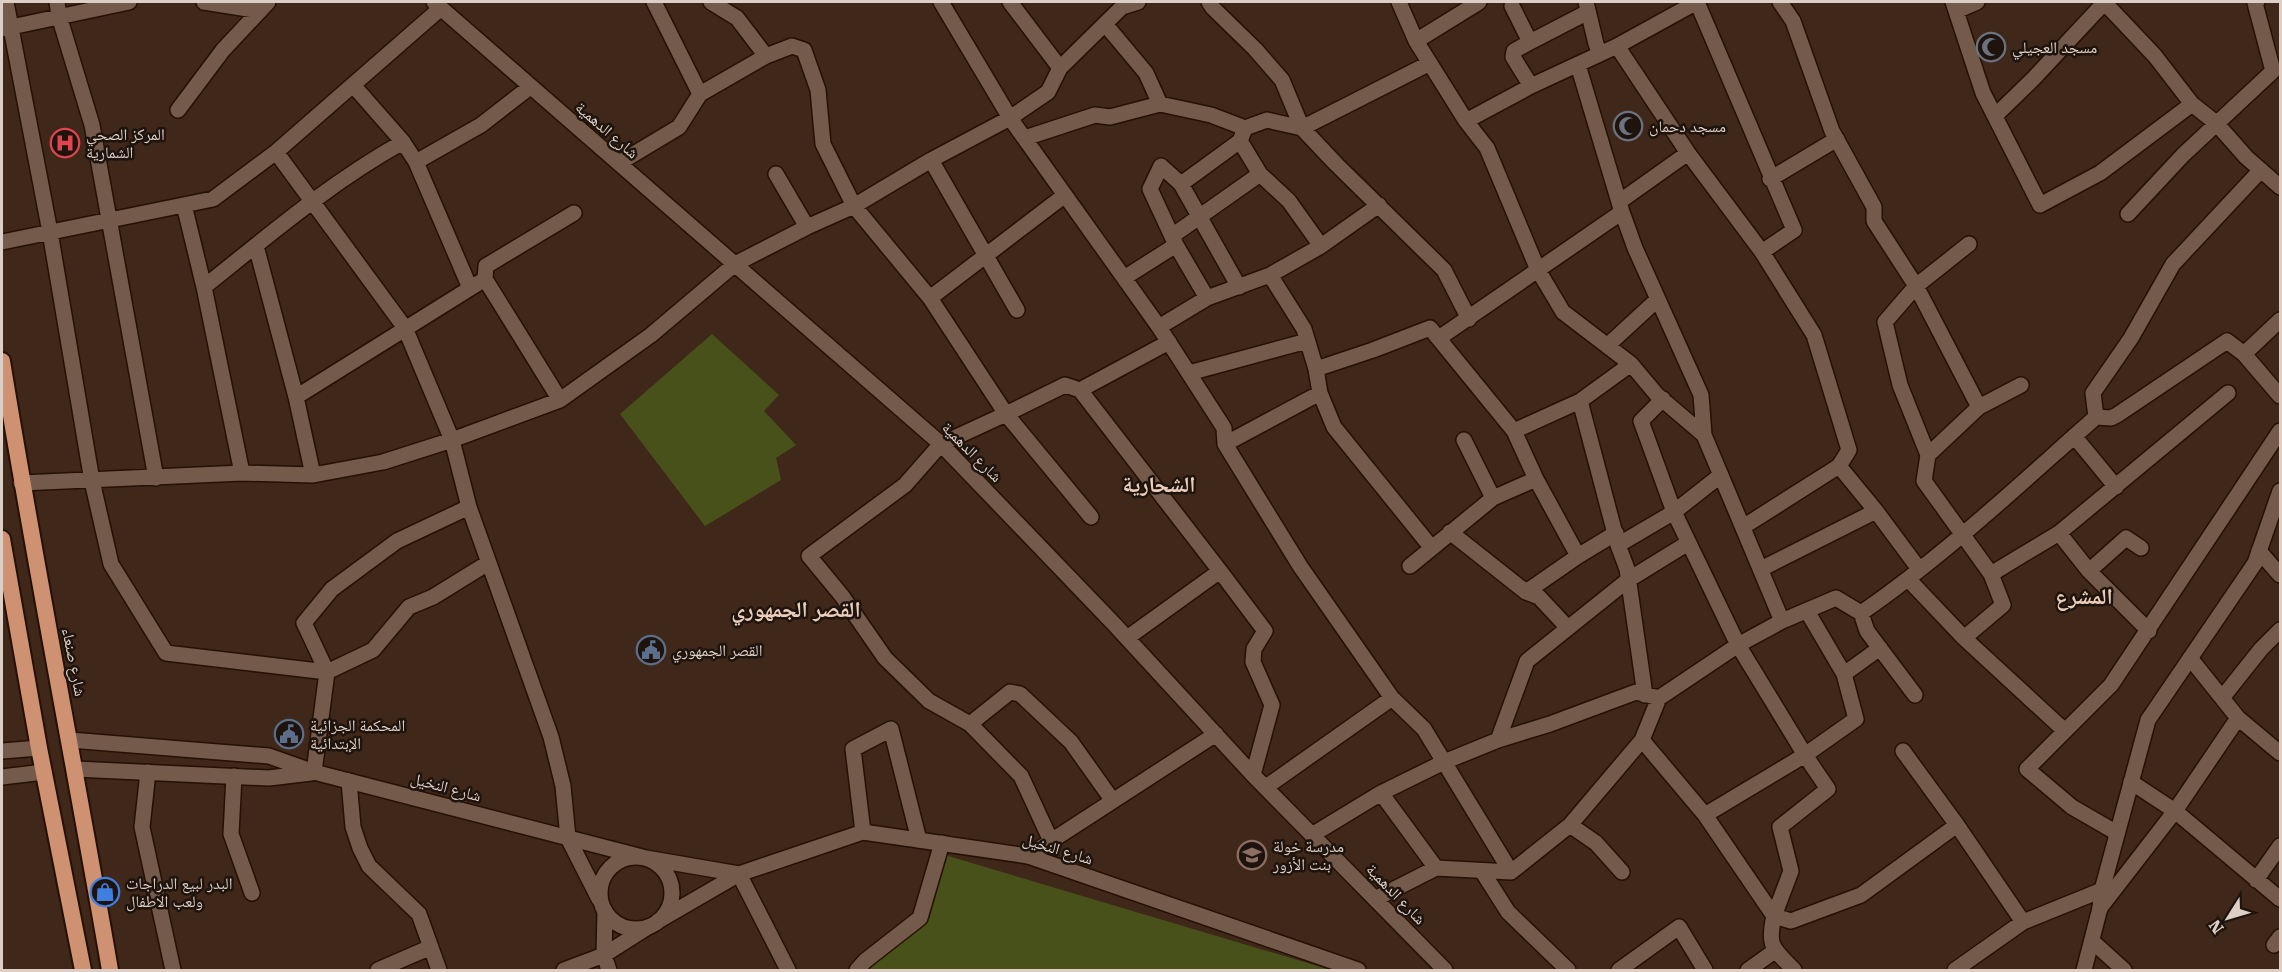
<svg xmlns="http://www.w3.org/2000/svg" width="2282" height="972" font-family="'Roboto Serif','Noto Naskh Arabic',serif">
  <rect width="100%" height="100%" fill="#3f2819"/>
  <!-- green -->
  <path fill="#48511a" d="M 712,334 L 779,395 L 764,411 L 796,445 L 776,458 L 781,480 L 705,526 L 620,414 Z
    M 945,855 L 1331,970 L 849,970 L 917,919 Z"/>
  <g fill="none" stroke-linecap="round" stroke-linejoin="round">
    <!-- minor casing -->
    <g stroke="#251003" stroke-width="18">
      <path id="minor" d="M 6,2 L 50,232 L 92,481 L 111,564 L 166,653 L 327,672 L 373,650 L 409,607 L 433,597 L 488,563
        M 57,2 L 59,16 L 92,125 L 156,478
        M 204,2 L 260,11
        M 434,2 L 941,444 L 1114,624 L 1253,775 L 1445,970
        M 654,2 L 700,94
        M 711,2 L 737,18 L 766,56
        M 941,2 L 1010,118 L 1159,327 L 1224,428 L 1225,444 L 1300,566 L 1392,698 L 1424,729 L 1511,872
        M 1209,2 L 1213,8 L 1255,49 L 1282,80 L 1302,128 L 1430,63
        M 1399,2 L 1416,41 L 1466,121 L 1487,148 L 1538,270 L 1563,312 L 1631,364 L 1657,395 L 1704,435
        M 1586,2 L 1596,44 L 1600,54
        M 1697,2 L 1794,230 L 1762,252
        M 1780,2 L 1793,21 L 1832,131 L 1874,207 L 1874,221 L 1916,286 L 1979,407
        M 1953,2 L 1983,93 L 2040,205 L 2100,173 L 2192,104
        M 2104,2 L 2155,56 L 2192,104 L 2216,123 L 2246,157 L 2280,187
        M 1512,6 L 1530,42 L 1514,51 L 1513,57 L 1531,86
        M 1956,11 L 1977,2
        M 1105,24 L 1146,73 L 1160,104
        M 2,29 L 129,2
        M 1416,41 L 1479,2
        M 1530,42 L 1588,12
        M 1617,46 L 1688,153 L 1762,252 L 1814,335 L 1849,450 L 1839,466 L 1743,527
        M 1578,65 L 1622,212 L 1635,248 L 1701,395 L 1704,435 L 1782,621
        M 1060,68 L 1122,7 L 1138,2
        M 353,85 L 403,142 L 416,162 L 470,288
        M 178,110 L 223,50 L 268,2
        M 1995,116 L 2034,78 L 2105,2
        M 1466,121 L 1531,86 L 1617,46 L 1697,2
        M 1025,138 L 1095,115 L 1110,117 L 1160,104 L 1211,115 L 1245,128
        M 1240,141 L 1260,174 L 1289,201 L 1321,246
        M 276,152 L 405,328 L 452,440 L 469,507 L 551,737 L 563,786 L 568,838
        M 931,160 L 1017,310
        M 416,162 L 481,125 L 530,87
        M 619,163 L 679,127 L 700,94 L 766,56 L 792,46 L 804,50 L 818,90 L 823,144 L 854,206 L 930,298 L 1006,414 L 941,444 L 905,485 L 809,556 L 842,596 L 885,658 L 929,701 L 970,724 L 1021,776 L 1051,841
        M 776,174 L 807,227
        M 1770,179 L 1837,139
        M 1181,184 L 1240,141 L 1245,128 L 1267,120 L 1302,128 L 1336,164 L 1444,270 L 1469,319
        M 1619,202 L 1688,153
        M 184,205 L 204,287
        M 2128,214 L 2183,155 L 2273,71 L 2255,3 L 2257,2
        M 1172,236 L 1260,174
        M 2,242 L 213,199 L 276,152 L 441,8
        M 1969,244 L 1916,286 L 1885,322 L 1900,385 L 1928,455 L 1924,481 L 1991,574 L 2003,605 L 1964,638 L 2065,731 L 2027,769 L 2072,807 L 2117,833
        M 256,246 L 296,397 L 313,475
        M 1124,278 L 1176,245
        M 485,279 L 486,266 L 574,213
        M 930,298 L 1065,195
        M 1207,298 L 1176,245 L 1150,189 L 1161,166 L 1181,184 L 1239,287
        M 1159,327 L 1207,298 L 1270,275 L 1321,246 L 1379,205
        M 1439,338 L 1622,212
        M 1608,345 L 1658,299
        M 2244,354 L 2280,320
        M 1631,364 L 1580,401 L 1618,545 L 1627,569 L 1645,695
        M 1316,369 L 1373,350 L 1430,328 L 1514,431 L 1536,479 L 1578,556
        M 1189,373 L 1307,341
        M 1080,390 L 1065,385 L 1006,414 L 1091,517
        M 1320,393 L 1334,427 L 1431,547
        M 296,397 L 485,279 L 560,400
        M 1663,399 L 1641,421 L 1674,512 L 1738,645 L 1805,755 L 1705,815
        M 2096,417 L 2093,393 L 2131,338 L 2173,264 L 2261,170
        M 1514,431 L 1580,401
        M 2074,436 L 2116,487
        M 1464,440 L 1493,498
        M 1225,444 L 1320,393 L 1316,369 L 1304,329 L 1270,275
        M 1928,455 L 1979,407 L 2021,385
        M 1839,466 L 1876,511 L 1919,569
        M 242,473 L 204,287 C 268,236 331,182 403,142
        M 21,483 L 242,473 L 313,475 L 383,462 L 452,440 L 560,400 L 651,335 L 735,264 L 807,227 L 854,206 L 931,160 L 1010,118 L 1048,92 L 1060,68 L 1010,2
        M 1450,532 L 1526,592 L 1539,597 L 1568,628
        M 2059,533 L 2089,571 L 2149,631
        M 1618,545 L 1674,512 L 1721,475
        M 2259,551 L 2280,575
        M 1410,566 L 1493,498 L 1536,479
        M 1761,569 L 1876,511
        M 1220,571 L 1265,631 L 1254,649 L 1253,662 L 1272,705 L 1253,775
        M 2089,571 L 2126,538 L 2141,548
        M 1991,574 L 2059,533 L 2228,393
        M 1909,580 L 1964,638
        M 1526,592 L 1578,556 L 1616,533
        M 1807,611 L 1844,674 L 1856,719 L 1805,755 L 1828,789 L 1780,827 L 1791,871 L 1774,916 L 1791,921 L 1861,895 L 1957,825
        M 1861,613 L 1867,631 L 1915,695
        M 1127,638 L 1220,571 L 1080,390 L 1169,342
        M 2190,658 L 2238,718 L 2280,753
        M 1844,674 L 1880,648
        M 2222,698 L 2261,649 L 2280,630
        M 970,724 L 1010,692 L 1020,694 L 1071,742 L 1113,801
        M 2065,731 L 2111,685 L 2280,431
        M 1498,740 L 1527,661 L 1628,580 L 1688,543
        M 1903,751 L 1957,825 L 2023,922
        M 148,772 L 142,827 L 173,970
        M 314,772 L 327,672 L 304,623 L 332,589 L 397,541 L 469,507
        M 234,776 L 231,834 L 252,893
        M 349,781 L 353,827 L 360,848 L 369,866 L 419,914 L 439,970
        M 2131,782 L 2175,811 L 2280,899
        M 1266,787 L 1392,698
        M 1381,793 L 1436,868
        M 1570,825 L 1596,843 L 1622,872
        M 863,832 L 853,749 L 891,729 L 919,840
        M 1312,835 L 1381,793 L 1444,762 L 1498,740 L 1550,724 L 1636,692 L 1659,698
        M 1028,856 L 1216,734
        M 1482,871 L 1508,912 L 1568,970
        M 739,874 L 788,970
        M 2256,880 L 2280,846
        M 1375,899 L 1436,868 L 1511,872 L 1570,825 L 1642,740
        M 2100,908 L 2175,811 L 2238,718
        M 605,911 L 604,955 L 609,970
        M 2092,941 L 2124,970
        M 2274,945 L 2280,937
        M 378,970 L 431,947
        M 564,970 L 604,955 L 648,927
        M 857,970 L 865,961 L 920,918 L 942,843
        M 1619,970 L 1679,927 L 1705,970
        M 1748,970 L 1776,950
        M 1794,970 C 1773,948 1767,947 1774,916 L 1705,815 L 1642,740 L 1659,698 L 1738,645 L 1782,621 L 1836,598 L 1861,613 C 1945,555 2020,484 2096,417 L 2111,418 L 2117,415 L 2227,341 L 2244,354 L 2280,396
        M 1955,970 L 2023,922 L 2102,890"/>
    </g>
    <!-- tertiary casing -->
    <g stroke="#251003" stroke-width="18">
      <path id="tertiary" d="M 70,740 L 269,756 L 314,772 L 646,858 L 739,874
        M 2,751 L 39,748
        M 75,769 L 269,778 L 311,773
        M 2,777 L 44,772
        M 568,838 L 599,899
        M600 893a36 36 0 1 1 72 0a36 36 0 1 1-72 0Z
        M 658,921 L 739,874 L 863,832 L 1028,856 L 1358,970
        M 2084,970 L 2100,908 L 2102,890 L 2148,720 L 2255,563 L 2280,491"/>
    </g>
    <!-- trunk casing -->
    <g stroke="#251003" stroke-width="20">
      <path id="trunk" d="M 2,361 C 35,565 75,767 110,970
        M 2,539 L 39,748 L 83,970"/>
    </g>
    <!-- minor -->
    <use href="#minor" stroke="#735a4a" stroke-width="15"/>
    <!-- tertiary -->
    <use href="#tertiary" stroke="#735a4a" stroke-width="15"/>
    <!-- trunk -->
    <use href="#trunk" stroke="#ce9171" stroke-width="16"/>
  </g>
  <!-- icons -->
  <defs>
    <g id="mosque-ring" transform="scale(1.5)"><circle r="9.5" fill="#1e140d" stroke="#6b7280" stroke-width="1.5"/><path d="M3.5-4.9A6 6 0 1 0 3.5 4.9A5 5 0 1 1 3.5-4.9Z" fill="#6b7280"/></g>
    <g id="hospital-ring" transform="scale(1.5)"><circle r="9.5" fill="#1e140d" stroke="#e0444e" stroke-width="1.5"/><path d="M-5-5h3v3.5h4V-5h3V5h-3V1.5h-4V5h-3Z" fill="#e0444e"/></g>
    <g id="civic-ring" transform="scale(1.5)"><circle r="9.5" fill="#1e140d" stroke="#5c6f8a" stroke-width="1.5"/><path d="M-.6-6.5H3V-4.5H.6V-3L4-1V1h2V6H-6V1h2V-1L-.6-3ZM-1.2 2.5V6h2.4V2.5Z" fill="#5c6f8a"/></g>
    <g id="school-ring" transform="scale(1.5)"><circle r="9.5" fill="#1e140d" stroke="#8d6e63" stroke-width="1.5"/><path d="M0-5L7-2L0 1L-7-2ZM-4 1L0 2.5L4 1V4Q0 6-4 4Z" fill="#8d6e63"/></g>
    <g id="shop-ring" transform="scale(1.5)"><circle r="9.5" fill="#1e140d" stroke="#3f7fe0" stroke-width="1.5"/><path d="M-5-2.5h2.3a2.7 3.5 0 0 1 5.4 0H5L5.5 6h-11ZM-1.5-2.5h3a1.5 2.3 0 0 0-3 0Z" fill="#3f7fe0"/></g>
  </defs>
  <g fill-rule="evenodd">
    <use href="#mosque-ring" x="1991" y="47"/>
    <use href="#mosque-ring" x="1628" y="126"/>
    <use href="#hospital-ring" x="65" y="143"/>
    <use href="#civic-ring" x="651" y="650"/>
    <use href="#civic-ring" x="289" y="734"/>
    <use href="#school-ring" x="1252" y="855"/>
    <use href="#shop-ring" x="105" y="892"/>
  </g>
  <g text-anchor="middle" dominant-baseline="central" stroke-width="5" stroke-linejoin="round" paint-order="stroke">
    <!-- poi labels -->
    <g font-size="16" fill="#decfc6" stroke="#1e140d" text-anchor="start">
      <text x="2012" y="47">مسجد العجيلي</text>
      <text x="1649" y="126">مسجد دحمان</text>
      <text x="86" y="134">المركز الصحي<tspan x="86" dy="18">الشمارية</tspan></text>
      <text x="672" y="650">القصر الجمهوري</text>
      <text x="310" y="725">المحكمة الجزائية<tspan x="310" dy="18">الإبتدائية</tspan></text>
      <text x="1273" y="846">مدرسة خولة<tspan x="1273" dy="18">بنت الأزور</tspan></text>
      <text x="126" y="883">البدر لبيع الدراجات<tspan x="126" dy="18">ولعب الاطفال</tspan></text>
    </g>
    <!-- street labels -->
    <g font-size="16" fill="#decfc6" stroke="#1e140d">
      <text transform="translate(607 130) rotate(41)">شارع الدهمية</text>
      <text transform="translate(972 452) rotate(45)">شارع الدهمية</text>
      <text transform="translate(74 662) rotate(79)">شارع صنعاء</text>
      <text transform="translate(446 787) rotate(15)">شارع النخيل</text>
      <text transform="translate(1058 849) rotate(17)">شارع النخيل</text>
      <text transform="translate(1396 894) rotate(46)">شارع الدهمية</text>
    </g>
    <!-- district labels -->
    <g font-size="22" font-weight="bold" fill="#ebcdbb" stroke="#1e140d">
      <text x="1159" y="484">الشحارية</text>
      <text x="2084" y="596">المشرع</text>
      <text x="796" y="609">القصر الجمهوري</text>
    </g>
  </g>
  <!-- border -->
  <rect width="2282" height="972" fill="none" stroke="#decfc6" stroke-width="6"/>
  <!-- north arrow -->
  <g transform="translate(2228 918) rotate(233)" stroke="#1e140d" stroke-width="4.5" paint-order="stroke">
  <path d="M0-4.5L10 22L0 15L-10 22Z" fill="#decfc6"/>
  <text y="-9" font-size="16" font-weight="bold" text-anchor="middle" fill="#decfc6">N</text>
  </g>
</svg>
